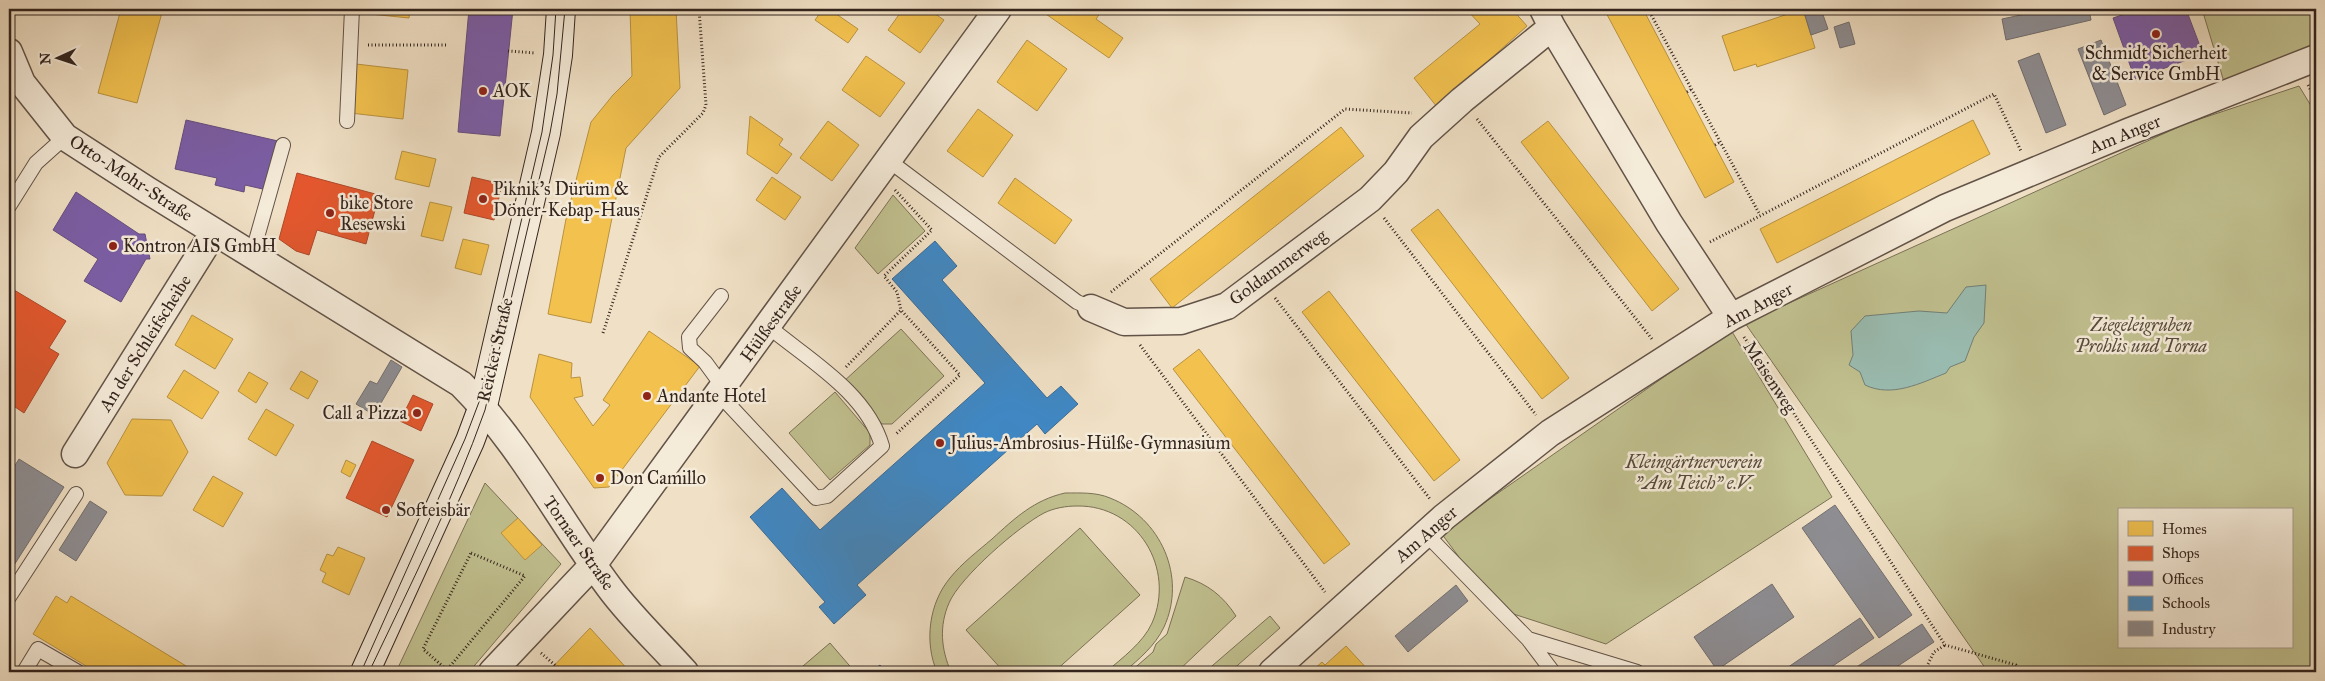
<svg xmlns="http://www.w3.org/2000/svg" width="2325" height="681" font-family="'IM FELL Great Primer',serif">
  <rect width="100%" height="100%" fill="#f0e0c5"/>
  <filter id="stains"><feTurbulence type="fractalNoise" baseFrequency=".004" numOctaves="4"/><feColorMatrix values="0 0 0 0 .2 0 0 0 0 .09 0 0 0 0 .02 0 0 0 .5 -.17"/></filter>
  <radialGradient id="worn" r=".72"><stop offset=".6" stop-color="#630" stop-opacity="0"/><stop offset="1" stop-color="#630" stop-opacity=".3"/></radialGradient>
  <!-- green -->
  <path fill="#c1c08f" stroke="#7a7256" fill-rule="evenodd" d="M 2202,9 L 2316,9 L 2316,50 L 2224,82 Z
    M 2299,86 L 2316,114 L 2316,672 L 1988,672 L 1745,323 L 2185,124 ZM 2119,510 L 2291,510 L 2291,647 L 2119,647 Z
    M 893,195 L 925,231 L 878,274 L 855,248 Z
    M 901,329 L 944,376 L 892,424 L 882,424 L 843,382 Z
    M 1731,330 L 1832,497 L 1606,644 L 1498,609 L 1441,533 Z
    M 835,392 L 870,433 L 870,445 L 830,480 L 789,433 Z
    M 485,483 L 561,564 L 469,672 L 396,672 Z
    M 1065,493 C 1080,493 1096,492 1110,498 C 1161,518 1187,577 1164,627 C 1155,646 1139,659 1124,672 L 1106,672 C 1122,658 1143,643 1152,623 C 1176,569 1138,505 1077,506 C 1066,506 1054,508 1044,513 C 1019,526 960,577 949,603 C 939,626 941,649 951,672 L 937,672 C 924,642 929,603 950,578 C 962,563 978,551 992,539 C 1015,518 1034,500 1065,493 Z
    M 1080,528 L 1140,595 L 1054,672 L 1004,672 L 966,630 Z
    M 1185,577 C 1208,584 1223,596 1236,616 L 1177,672 L 1170,672 L 1165,666 L 1157,672 L 1130,672 L 1153,652 L 1156,644 L 1167,634 Z
    M 1270,616 L 1280,628 L 1230,672 L 1205,672 Z
    M 830,643 L 855,672 L 796,672 Z"/>
  <!-- water -->
  <path fill="#9abdb2" stroke="#718077" d="M 1986,285 L 1984,323 L 1974,337 L 1965,361 L 1950,367 L 1946,373 C 1921,383 1892,398 1865,385 L 1860,372 L 1849,365 L 1853,355 L 1851,331 L 1865,316 L 1919,311 L 1947,313 L 1966,287 Z"/>
  <!-- homes -->
  <path fill="#f2c14e" stroke="#b99240" d="M 121,9 L 163,9 L 137,103 L 98,93 Z
    M 360,9 L 410,9 L 409,18 L 360,13 Z
    M 630,9 L 676,9 L 680,88 L 626,148 L 591,323 L 548,314 L 566,219 L 591,122 L 613,95 L 632,76 Z
    M 823,9 L 829,9 L 858,29 L 848,43 L 815,20 Z
    M 903,9 L 928,9 L 944,20 L 920,53 L 888,30 Z
    M 1045,9 L 1103,9 L 1096,19 L 1123,38 L 1109,58 L 1043,12 Z
    M 1466,9 L 1512,9 L 1527,26 L 1437,107 L 1414,78 L 1480,24 Z
    M 1604,9 L 1643,9 L 1734,182 L 1705,198 Z
    M 1803,9 L 1815,48 L 1757,67 L 1756,64 L 1734,71 L 1722,36 Z
    M 1027,40 L 1067,69 L 1037,111 L 997,82 Z
    M 866,56 L 905,83 L 880,117 L 842,90 Z
    M 356,64 L 408,70 L 403,119 L 350,113 Z
    M 978,109 L 1013,135 L 983,177 L 947,151 Z
    M 750,116 L 783,139 L 779,145 L 792,154 L 777,174 L 747,154 Z
    M 1973,120 L 1990,154 L 1777,263 L 1760,229 Z
    M 828,121 L 859,145 L 832,181 L 800,158 Z
    M 1548,121 L 1679,289 L 1652,311 L 1521,142 Z
    M 1341,127 L 1364,156 L 1172,308 L 1150,279 Z
    M 402,151 L 436,159 L 429,187 L 395,179 Z
    M 772,177 L 801,197 L 785,220 L 756,200 Z
    M 1015,178 L 1072,220 L 1055,244 L 998,203 Z
    M 430,202 L 452,207 L 443,241 L 421,236 Z
    M 1438,209 L 1569,378 L 1542,399 L 1411,230 Z
    M 463,239 L 489,245 L 481,275 L 455,268 Z
    M 1329,291 L 1460,460 L 1434,481 L 1302,312 Z
    M 192,315 L 233,339 L 215,369 L 175,345 Z
    M 649,331 L 700,366 L 609,487 L 594,488 L 530,397 L 539,354 L 572,363 L 571,378 L 580,377 L 583,396 L 574,398 L 593,426 L 610,405 L 603,400 Z
    M 1199,349 L 1350,544 L 1324,564 L 1173,369 Z
    M 184,370 L 219,392 L 202,419 L 167,397 Z
    M 301,371 L 318,381 L 308,399 L 290,389 Z
    M 249,372 L 268,383 L 256,403 L 238,391 Z
    M 266,409 L 294,425 L 276,456 L 248,439 Z
    M 132,419 L 171,420 L 188,452 L 162,496 L 125,495 L 107,463 Z
    M 346,460 L 356,465 L 350,477 L 341,472 Z
    M 213,476 L 243,493 L 223,527 L 193,510 Z
    M 518,518 L 542,545 L 525,560 L 501,533 Z
    M 338,547 L 365,558 L 349,595 L 322,582 L 326,573 L 320,570 L 327,554 L 333,556 Z
    M 56,596 L 67,603 L 71,596 L 196,672 L 96,672 L 33,634 Z
    M 590,628 L 630,672 L 548,672 Z
    M 1346,646 L 1370,672 L 1315,672 L 1313,670 L 1322,662 L 1325,665 Z"/>
  <!-- shops -->
  <path fill="#e4572e" stroke="#af4829" d="M 297,173 L 379,195 L 366,244 L 317,230 L 309,255 L 296,251 L 279,239 Z
    M 472,177 L 502,184 L 494,220 L 464,213 Z
    M 9,287 L 66,321 L 49,348 L 59,354 L 24,413 L 9,403 Z
    M 413,395 L 433,404 L 421,431 L 400,421 Z
    M 372,441 L 414,460 L 387,517 L 346,498 Z"/>
  <!-- offices -->
  <path fill="#7b5ea7" stroke="#654d7e" d="M 469,9 L 513,9 L 500,136 L 458,132 Z
    M 2140,9 L 2186,9 L 2203,54 L 2135,79 L 2113,18 Z
    M 186,120 L 278,141 L 267,190 L 245,185 L 244,192 L 215,185 L 217,178 L 175,169 Z
    M 76,192 L 139,234 L 145,234 L 150,259 L 146,259 L 121,302 L 84,281 L 98,259 L 53,230 Z"/>
  <!-- schools -->
  <path fill="#3f88c5" stroke="#3b6a93" d="M 935,241 L 957,266 L 942,280 L 1047,398 L 1061,386 L 1078,404 L 1045,434 L 1037,424 L 857,585 L 866,595 L 834,624 L 819,607 L 825,602 L 750,517 L 782,488 L 820,530 L 985,383 L 892,279 Z
    M 880,665 L 886,672 L 871,672 Z"/>
  <!-- industry -->
  <path fill="#8d8d92" stroke="#726e6f" d="M 1803,9 L 1821,9 L 1828,29 L 1811,35 Z
    M 1857,9 L 1874,9 L 1875,11 L 1858,14 Z
    M 2049,9 L 2089,9 L 2091,20 L 2006,40 L 2002,19 Z
    M 1849,22 L 1855,44 L 1840,48 L 1834,27 Z
    M 2101,40 L 2126,105 L 2104,115 L 2078,49 Z
    M 2039,53 L 2066,125 L 2046,133 L 2018,61 Z
    M 391,360 L 402,367 L 374,415 L 356,404 L 370,381 L 377,384 Z
    M 19,459 L 64,487 L 9,573 L 9,475 Z
    M 90,501 L 107,512 L 76,561 L 59,550 Z
    M 1835,505 L 1912,615 L 1879,638 L 1802,528 Z
    M 1772,584 L 1794,617 L 1717,670 L 1694,637 Z
    M 1456,585 L 1468,601 L 1408,652 L 1395,636 Z
    M 1860,618 L 1874,638 L 1824,672 L 1781,672 Z
    M 1922,624 L 1934,642 L 1889,672 L 1857,672 L 1855,668 Z"/>
  <g fill="none" stroke-linecap="round" stroke-linejoin="round">
    <!-- lane casing -->
    <g stroke="#625348" stroke-width="16">
      <path id="lane" d="M 347,121 L 352,9
        M 888,160 L 1077,302 L 1091,308
        M 9,206 L 36,163 L 65,137
        M 252,255 L 283,145
        M 721,296 L 689,337 L 690,348 L 705,362 L 724,388
        M 719,394 L 816,498 L 827,496 L 882,446 C 867,393 809,360 769,327
        M 1426,534 L 1528,639 L 1637,672
        M 9,597 L 76,494
        M 1528,639 L 1553,672
        M 24,672 L 38,649 L 78,672"/>
    </g>
    <!-- street casing -->
    <g stroke="#625348" stroke-width="29">
      <path id="street" d="M 1543,9 L 1552,27 L 1669,223 L 1731,317
        M 9,52 L 22,83 L 65,137 L 147,190 L 461,384 C 520,443 559,520 609,587 C 631,617 660,644 685,672
        M 1091,308 L 1124,322 L 1181,321 L 1227,306 L 1370,199 L 1396,172 L 1421,137 L 1462,100 L 1552,27
        M 75,454 L 214,232
        M 492,672 L 593,565 L 998,9
        M 1272,672 L 1444,517 L 1550,433 L 1731,317 L 1945,208 L 2128,132 L 2316,58"/>
    </g>
    <!-- secondary casing -->
    <g stroke="#33241e" stroke-width="30">
      <path id="secondary" d="M 365,672 L 470,441 L 483,406 L 546,133 L 558,55 L 561,9"/>
    </g>
    <!-- path -->
    <path stroke="#33241e" stroke-width="3" stroke-dasharray="1 2.5" stroke-linecap="butt" d="M 1648,9 L 1760,215
      M 368,45 L 446,45
      M 508,51 L 535,53
      M 2308,85 L 2316,100
      M 1687,92 L 1692,89
      M 1477,119 L 1652,339
      M 1715,145 L 1720,142
      M 895,190 L 932,230 L 884,276 L 897,292 L 901,310
      M 1384,218 L 1536,415
      M 1710,242 L 1994,94 L 2021,151
      M 1111,292 L 1345,109 L 1412,113
      M 1275,298 L 1430,499
      M 603,333 L 659,157 L 703,113 L 706,105 L 699,9
      M 1744,337 L 1945,645 L 2016,665 L 2021,672
      M 1140,345 L 1325,592
      M 846,367 L 901,310 L 960,375 L 896,434
      M 471,553 L 525,576 L 447,670 L 423,649 Z
      M 541,653 L 563,672
      M 1928,664 L 1934,652 L 1945,645"/>
    <!-- lane -->
    <use href="#lane" stroke="#f5ebd9" stroke-width="14"/>
    <!-- street -->
    <use href="#street" stroke="#f5ebd9" stroke-width="26"/>
    <!-- secondary -->
    <use href="#secondary" stroke="#f5ebd9" stroke-width="28"/>
    <!-- tram -->
    <path stroke="#33241e" stroke-width="1" d="M 361,672 L 465,439 L 479,402 L 542,132 L 553,55 L 556,9
      M 369,672 C 410,586 453,500 485,410 L 550,133 L 557,94 L 565,9"/>
  </g>
  <!-- markers -->
  <g fill="#8f2418" stroke="#f5ebd9" stroke-width="2">
    <circle cx="2156" cy="34" r="5"/>
    <circle cx="483" cy="91" r="5"/>
    <circle cx="483" cy="199" r="5"/>
    <circle cx="330" cy="213" r="5"/>
    <circle cx="113" cy="246" r="5"/>
    <circle cx="647" cy="396" r="5"/>
    <circle cx="417" cy="413" r="5"/>
    <circle cx="940" cy="443" r="5"/>
    <circle cx="600" cy="478" r="5"/>
    <circle cx="386" cy="510" r="5"/>
  </g>
  <g text-anchor="middle" dominant-baseline="central" stroke-width="5" stroke-linejoin="round" paint-order="stroke">
    <!-- poi labels -->
    <g font-size="18" fill="#33241e" stroke="#f5ebd9" text-anchor="start">
      <text x="2156" y="53" text-anchor="middle">Schmidt Sicherheit<tspan x="2156" dy="21">&amp; Service GmbH</tspan></text>
      <text x="493" y="91">AOK</text>
      <text x="493" y="189">Piknik's Dürüm &amp;<tspan x="493" dy="21">Döner-Kebap-Haus</tspan></text>
      <text x="340" y="203">bike Store<tspan x="340" dy="21">Resewski</tspan></text>
      <text x="123" y="246">Kontron AIS GmbH</text>
      <text x="657" y="396">Andante Hotel</text>
      <text x="407" y="413" text-anchor="end">Call a Pizza</text>
      <text x="950" y="443">Julius-Ambrosius-Hülße-Gymnasium</text>
      <text x="610" y="478">Don Camillo</text>
      <text x="396" y="510">Softeisbär</text>
    </g>
    <!-- street labels -->
    <g font-size="18" fill="#33241e" stroke="#f5ebd9">
      <text transform="translate(2125 134) rotate(-22)">Am Anger</text>
      <text transform="translate(131 178) rotate(33)">Otto-Mohr-Straße</text>
      <text transform="translate(1278 267) rotate(-36)">Goldammerweg</text>
      <text transform="translate(1758 305) rotate(-28)">Am Anger</text>
      <text transform="translate(771 323) rotate(-54)">Hülßestraße</text>
      <text transform="translate(145 343) rotate(-58)">An der Schleifscheibe</text>
      <text transform="translate(495 350) rotate(-77)">Reicker Straße</text>
      <text transform="translate(1770 377) rotate(57)">Meisenweg</text>
      <text transform="translate(1426 534) rotate(-41)">Am Anger</text>
      <text transform="translate(579 543) rotate(55)">Tornaer Straße</text>
    </g>
    <!-- park labels -->
    <g font-size="18" font-style="italic" fill="#564b3a" stroke="#f5ebd9">
      <text x="2141" y="325">Ziegeleigruben<tspan x="2141" dy="21">Prohlis und Torna</tspan></text>
      <text x="1694" y="462">Kleingärtnerverein<tspan x="1694" dy="21">"Am Teich" e.V.</tspan></text>
    </g>
  </g>
  <!-- margin -->
  <rect width="2325" height="681" fill="none" stroke="#f0e0c5" stroke-width="30"/>
  <rect x="10" y="10" width="2305" height="661" fill="none" stroke="#33241e" stroke-width="2.5"/>
  <rect x="15" y="15" width="2295" height="651" fill="none" stroke="#33241e"/>
  <!-- legend -->
  <rect x="2118" y="508" width="175" height="140" fill="#f5ebd9" stroke="#a79b8e"/>
  <rect x="2128" y="521" width="25" height="15" fill="#f2c14e" stroke="#a79b8e"/>
  <text x="2162" y="534" font-size="15" fill="#33241e">Homes</text>
  <rect x="2128" y="546" width="25" height="15" fill="#e4572e" stroke="#a79b8e"/>
  <text x="2162" y="558" font-size="15" fill="#33241e">Shops</text>
  <rect x="2128" y="571" width="25" height="15" fill="#7b5ea7" stroke="#a79b8e"/>
  <text x="2162" y="584" font-size="15" fill="#33241e">Offices</text>
  <rect x="2128" y="596" width="25" height="15" fill="#3f88c5" stroke="#a79b8e"/>
  <text x="2162" y="608" font-size="15" fill="#33241e">Schools</text>
  <rect x="2128" y="621" width="25" height="15" fill="#8d8d92" stroke="#a79b8e"/>
  <text x="2162" y="634" font-size="15" fill="#33241e">Industry</text>
  <!-- north arrow -->
  <g transform="translate(58 58) rotate(267)" stroke="#f5ebd9" stroke-width="4" paint-order="stroke">
  <path d="M0-4L9 19L0 12L-9 19Z" fill="#33241e"/>
  <text y="-8" font-size="14" font-weight="bold" text-anchor="middle" fill="#33241e">N</text>
  </g>
  <rect width="100%" height="100%" filter="url(#stains)"/>
  <rect width="100%" height="100%" fill="url(#worn)"/>
</svg>
